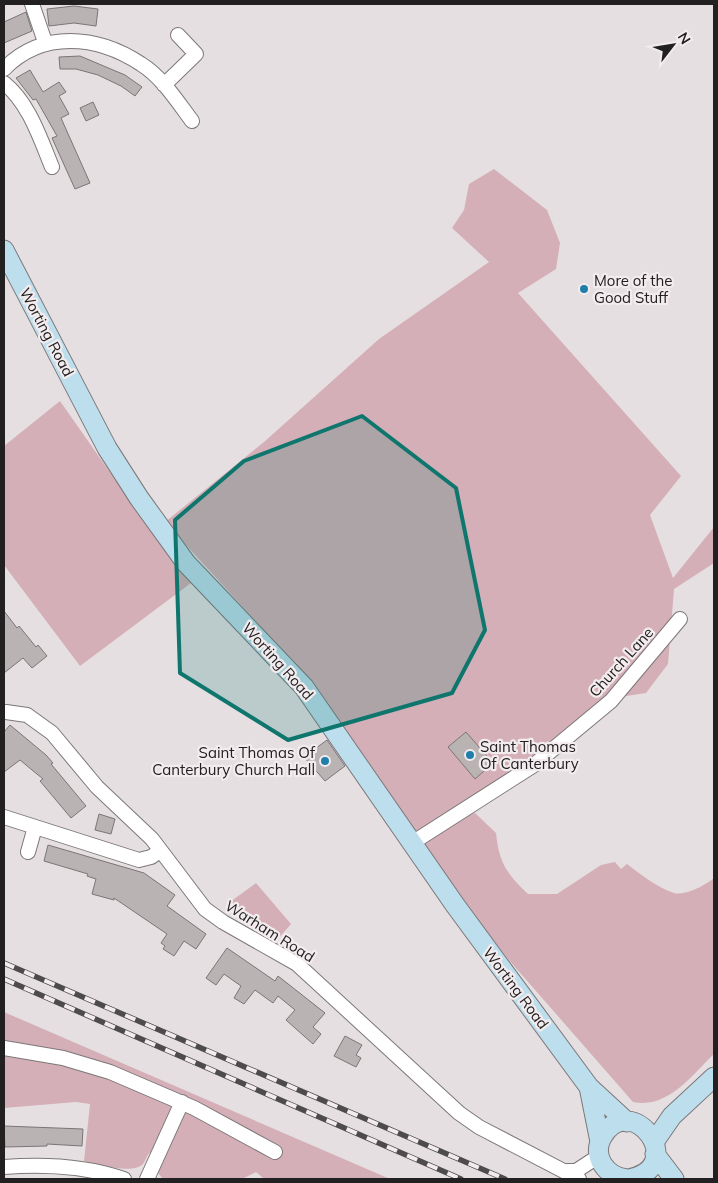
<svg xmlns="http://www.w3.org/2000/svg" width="718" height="1183" font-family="Mulish,sans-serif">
  <rect width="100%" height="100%" fill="#e6dfe1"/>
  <!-- green -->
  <path fill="#d5afb7" d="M 494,169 L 547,210 L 560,243 L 556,269 L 518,293 L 681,476 L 650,515 L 673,578 L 714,527 L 714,563 L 674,589 L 668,664 L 646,693 L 626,696 L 622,691 L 457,819 L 475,813 L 496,833 C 499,863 507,874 528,894 L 557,894 L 601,865 L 615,862 L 621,869 L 627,864 C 640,874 658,888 674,893 C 685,896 706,885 714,878 L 714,1054 C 691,1076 668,1109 633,1102 L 508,959 L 421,845 L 373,769 L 313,684 L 165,522 L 264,442 L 379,339 L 489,262 L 452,228 L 464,210 L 469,184 Z
    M 60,401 L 177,568 L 191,583 L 80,666 L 4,565 L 4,446 Z
    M 256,883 L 291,924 L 278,939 L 228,908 L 230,902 Z
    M 4,1012 L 390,1179 L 264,1179 L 256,1172 L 242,1179 L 163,1179 L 158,1173 L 162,1159 L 149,1153 C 147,1156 145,1161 143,1164 C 132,1175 97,1164 84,1161 L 90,1104 L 76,1102 L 4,1108 Z"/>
  <!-- building -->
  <path fill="#b9b3b4" stroke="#7b7576" d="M 74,6 L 98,9 L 96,26 L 74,23 L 49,26 L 47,9 Z
    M 26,12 L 32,31 L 4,43 L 4,22 Z
    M 80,56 L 125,75 L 142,87 L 135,96 L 121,86 L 98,75 L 76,69 L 60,69 L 59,57 Z
    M 30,70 L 43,92 L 59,82 L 66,92 L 59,96 L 69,114 L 61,118 L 90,183 L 75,189 L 52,138 L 57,136 L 36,99 L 33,100 L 16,78 Z
    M 93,102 L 99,115 L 86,121 L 80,108 Z
    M 4,611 L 17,628 L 19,626 L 36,647 L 38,645 L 47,656 L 32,668 L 23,658 L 4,673 Z
    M 10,725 L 46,755 L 53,763 L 51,764 L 86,806 L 71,818 L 40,781 L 43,779 L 20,760 L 4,772 L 4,732 Z
    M 466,732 L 493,763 L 475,779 L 448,747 Z
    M 327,740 L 345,766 L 325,781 L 304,757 Z
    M 99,814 L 115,819 L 111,834 L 95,830 Z
    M 48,845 L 144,873 L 175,895 L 167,906 L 206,934 L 196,949 L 184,941 L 174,956 L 163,949 L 165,946 L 161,943 L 167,934 L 114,898 L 114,900 L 92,894 L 96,879 L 87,876 L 88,874 L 44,861 Z
    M 227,948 L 275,981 L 278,976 L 325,1013 L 313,1027 L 321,1034 L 313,1044 L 286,1020 L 295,1010 L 278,996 L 273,1003 L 255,990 L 244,1004 L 234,998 L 241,986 L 224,974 L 216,985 L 206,978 Z
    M 345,1036 L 362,1045 L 356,1055 L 361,1058 L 356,1067 L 334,1056 Z
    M 4,1126 L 83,1129 L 82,1146 L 47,1144 L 47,1146 L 5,1147 Z"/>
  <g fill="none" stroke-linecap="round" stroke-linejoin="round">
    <!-- street casing -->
    <g stroke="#7c7778" stroke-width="16">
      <path id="street" d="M 32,4 L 45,42
        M 4,69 C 42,30 97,35 141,64 C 162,77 177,101 192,121
        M 4,83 C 29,103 40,138 52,167
        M 164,85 L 196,54 L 178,35
        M 6,712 L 27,715 L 52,733 L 97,787 L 152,839 L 205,909 L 223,922 L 297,964 L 459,1113 L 479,1127 L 579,1179
        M 4,817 L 139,860 L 151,857 L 160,851
        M 412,843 L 534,765 L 611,701 L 680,619
        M 28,852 L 35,827
        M 4,1048 L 63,1058 L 110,1072 L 194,1108 L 275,1152
        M 4,1167 C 43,1164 86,1166 124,1179
        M 567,1171 L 576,1171 L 599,1156
        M 147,1179 L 182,1102"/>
    </g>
    <!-- secondary casing -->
    <g stroke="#7c7778" stroke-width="21">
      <path id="secondary" d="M 4,250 L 107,448 L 139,498 L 186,563 L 304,687 L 455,905 L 589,1087 L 627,1122
        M 589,1087 L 600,1142
        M 654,1142 L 672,1116 L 714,1077
        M 655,1154 L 674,1179
        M 627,1179 C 607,1177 591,1157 602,1137 C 632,1087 691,1168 628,1179"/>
    </g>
    <!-- street -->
    <use href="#street" stroke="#fff" stroke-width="14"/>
    <!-- secondary -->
    <use href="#secondary" stroke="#bddeed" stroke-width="19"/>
    <!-- rail casing -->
    <g stroke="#4e4b4c" stroke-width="5.5">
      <path id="rail" d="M 4,963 L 505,1179
        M 4,979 L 461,1179"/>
    </g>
    <!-- rail -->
    <use href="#rail" stroke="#f3ecee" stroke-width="4" stroke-dasharray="11" stroke-linecap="butt"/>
  </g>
  <!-- marked area -->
  <path fill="#0f766e" fill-opacity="0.2" stroke="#0f766e" stroke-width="4" stroke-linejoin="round" d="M 362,416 L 456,488 L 485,630 L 452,693 L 288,740 L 180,673 L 175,520 L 244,461 Z"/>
  <!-- markers -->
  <g fill="#1f7fab" stroke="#f3ecee" stroke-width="2">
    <circle cx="584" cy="289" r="5"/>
    <circle cx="470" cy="755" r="5"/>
    <circle cx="325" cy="761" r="5"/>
  </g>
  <g text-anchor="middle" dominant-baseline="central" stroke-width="4.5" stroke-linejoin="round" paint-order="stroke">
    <!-- poi labels -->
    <g font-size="15" fill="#232021" stroke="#f3ecee" text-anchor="start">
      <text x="594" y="280">More of the<tspan x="594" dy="17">Good Stuff</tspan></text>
      <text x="480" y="746">Saint Thomas<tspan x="480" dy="17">Of Canterbury</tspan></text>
      <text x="315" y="752" text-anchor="end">Saint Thomas Of<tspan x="315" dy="17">Canterbury Church Hall</tspan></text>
    </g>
    <!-- street labels -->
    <g font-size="15" fill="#232021" stroke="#f3ecee">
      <text transform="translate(47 332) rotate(62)">Worting Road</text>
      <text transform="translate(278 661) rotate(48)">Worting Road</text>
      <text transform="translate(621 662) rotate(-48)">Church Lane</text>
      <text transform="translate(270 931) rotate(32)">Warham Road</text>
      <text transform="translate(516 988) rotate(53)">Worting Road</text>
    </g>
  </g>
  <!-- border -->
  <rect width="718" height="1183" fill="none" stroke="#232021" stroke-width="10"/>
  <!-- north arrow -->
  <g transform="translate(673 45) rotate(59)" stroke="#f3ecee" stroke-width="4" paint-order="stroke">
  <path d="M0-4L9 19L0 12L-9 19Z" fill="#232021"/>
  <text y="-8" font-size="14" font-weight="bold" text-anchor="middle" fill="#232021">N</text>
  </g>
</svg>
